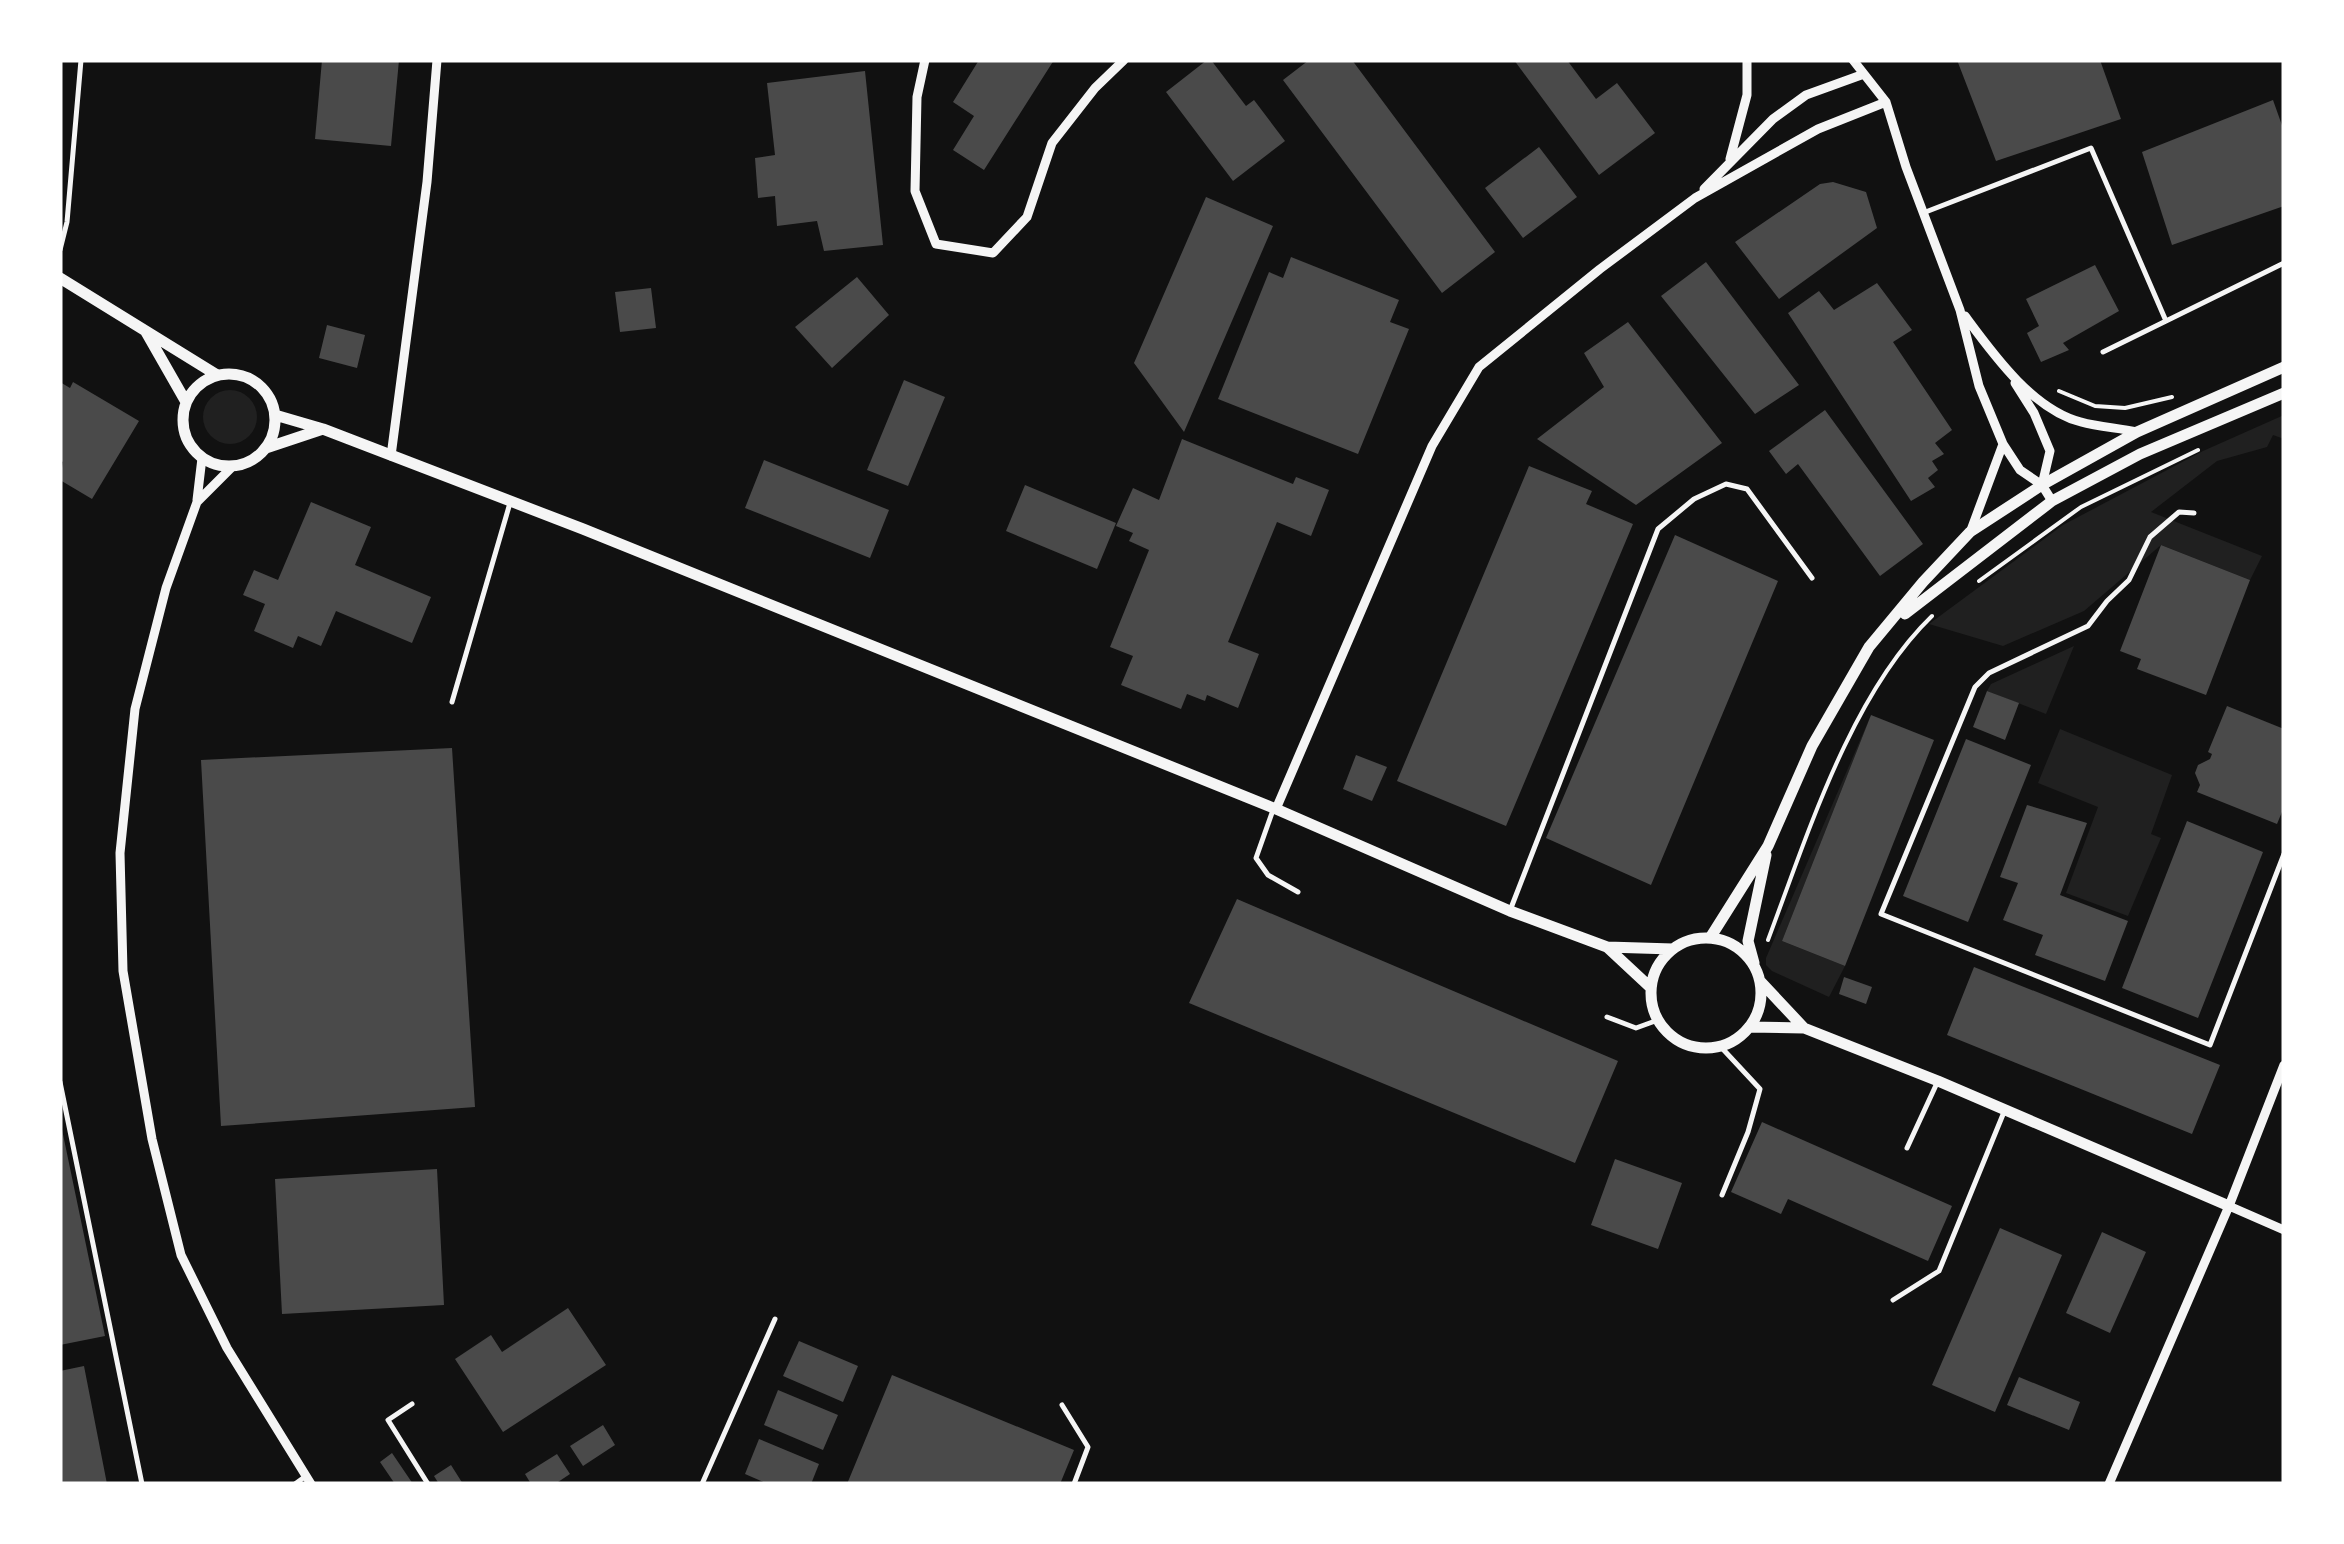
<svg xmlns="http://www.w3.org/2000/svg" width="2344" height="1544" font-family="Montserrat,sans-serif">
  <rect width="100%" height="100%" fill="#111"/>
  <!-- green -->
  <path fill="#202020" d="M203 417a27 27 0 1 1 54 0a27 27 0 1 1-54 0Z
    M 2284,415 L 2284,439 L 2273,435 L 2267,447 L 2217,461 L 2151,512 L 2262,556 L 2250,580 L 2161,545 L 2084,611 L 2003,646 L 1929,624 L 2063,525 L 2203,451 Z
    M 2074,646 L 2046,714 L 1987,691 L 1991,684 Z
    M 1871,715 L 1782,941 L 1845,966 L 1829,997 L 1772,971 L 1766,965 L 1766,958 Z
    M 2060,729 L 2172,775 L 2151,834 L 2161,838 L 2128,916 L 2066,893 L 2098,807 L 2038,783 Z"/>
  <!-- building -->
  <path fill="#4a4a4a" d="M 322,60 L 399,60 L 391,146 L 315,139 Z
    M 979,60 L 1054,60 L 984,170 L 953,150 L 974,116 L 953,102 Z
    M 1207,60 L 1211,60 L 1246,106 L 1254,100 L 1285,141 L 1233,181 L 1166,92 Z
    M 1309,60 L 1352,60 L 1495,252 L 1442,293 L 1283,80 Z
    M 1514,60 L 1567,60 L 1596,99 L 1617,83 L 1655,133 L 1599,175 Z
    M 1957,60 L 2100,60 L 2121,119 L 1996,161 Z
    M 865,71 L 883,245 L 824,251 L 817,221 L 777,226 L 775,196 L 758,198 L 755,158 L 775,155 L 767,83 Z
    M 2273,100 L 2284,131 L 2284,206 L 2172,245 L 2142,152 Z
    M 1539,147 L 1577,197 L 1523,238 L 1485,188 Z
    M 1833,182 L 1866,192 L 1877,228 L 1779,299 L 1735,242 L 1820,184 Z
    M 1206,197 L 1273,226 L 1184,432 L 1134,363 Z
    M 1291,257 L 1399,300 L 1390,322 L 1409,329 L 1358,454 L 1218,399 L 1269,272 L 1283,278 Z
    M 1706,262 L 1799,385 L 1755,414 L 1661,296 Z
    M 2095,265 L 2119,311 L 2063,343 L 2069,350 L 2041,362 L 2027,333 L 2039,326 L 2026,299 Z
    M 857,277 L 889,315 L 832,368 L 795,327 Z
    M 1877,283 L 1912,330 L 1893,342 L 1952,430 L 1935,443 L 1944,454 L 1932,461 L 1938,470 L 1928,478 L 1935,487 L 1911,501 L 1788,313 L 1819,291 L 1834,310 Z
    M 651,288 L 656,328 L 620,332 L 615,292 Z
    M 1628,322 L 1722,443 L 1636,505 L 1537,439 L 1604,387 L 1584,353 Z
    M 327,325 L 365,335 L 357,368 L 319,358 Z
    M 904,380 L 945,397 L 908,486 L 867,470 Z
    M 60,382 L 70,388 L 73,382 L 139,421 L 92,499 L 60,480 L 63,462 L 60,460 Z
    M 1825,410 L 1923,544 L 1880,576 L 1798,464 L 1786,474 L 1769,451 Z
    M 1182,439 L 1293,484 L 1296,477 L 1329,490 L 1311,536 L 1277,522 L 1228,642 L 1259,654 L 1238,708 L 1207,695 L 1205,701 L 1187,694 L 1181,709 L 1121,685 L 1133,656 L 1110,647 L 1149,550 L 1129,541 L 1133,533 L 1116,526 L 1133,488 L 1159,500 Z
    M 764,460 L 889,510 L 870,558 L 745,508 Z
    M 1529,466 L 1592,491 L 1586,504 L 1633,524 L 1506,826 L 1397,781 Z
    M 1025,485 L 1116,523 L 1097,569 L 1006,531 Z
    M 311,502 L 371,527 L 355,565 L 431,597 L 412,643 L 336,611 L 321,646 L 298,636 L 293,648 L 254,631 L 265,604 L 243,595 L 254,570 L 278,580 Z
    M 1675,535 L 1778,581 L 1651,885 L 1546,838 Z
    M 2161,545 L 2250,580 L 2206,695 L 2137,669 L 2141,659 L 2120,651 Z
    M 1987,691 L 2019,703 L 2005,740 L 1973,727 Z
    M 2227,706 L 2284,729 L 2284,807 L 2277,824 L 2197,792 L 2200,785 L 2195,773 L 2198,765 L 2210,759 L 2212,754 L 2208,752 Z
    M 1871,715 L 1934,740 L 1845,966 L 1782,941 Z
    M 1966,739 L 2031,765 L 1968,922 L 1903,896 Z
    M 452,748 L 475,1107 L 221,1126 L 201,760 Z
    M 1356,755 L 1387,767 L 1372,801 L 1343,789 Z
    M 2027,805 L 2087,823 L 2060,895 L 2128,921 L 2105,981 L 2035,955 L 2043,935 L 2003,920 L 2018,883 L 2000,877 Z
    M 2187,821 L 2263,852 L 2198,1018 L 2122,988 Z
    M 1237,899 L 1618,1061 L 1575,1163 L 1189,1003 Z
    M 1974,967 L 2220,1065 L 2192,1134 L 1947,1035 Z
    M 1844,977 L 1872,987 L 1866,1004 L 1839,994 Z
    M 60,1120 L 105,1336 L 60,1345 Z
    M 1762,1122 L 1952,1206 L 1928,1261 L 1788,1199 L 1781,1214 L 1731,1192 Z
    M 1615,1159 L 1682,1183 L 1658,1249 L 1591,1225 Z
    M 437,1169 L 444,1305 L 282,1314 L 275,1179 Z
    M 2000,1228 L 2062,1255 L 1995,1412 L 1932,1385 Z
    M 2102,1232 L 2146,1252 L 2110,1333 L 2066,1313 Z
    M 568,1308 L 606,1365 L 503,1432 L 455,1359 L 491,1335 L 502,1352 Z
    M 799,1341 L 858,1366 L 843,1402 L 783,1376 Z
    M 84,1366 L 107,1484 L 60,1484 L 60,1371 Z
    M 892,1375 L 1074,1450 L 1060,1484 L 847,1484 Z
    M 2019,1377 L 2080,1402 L 2069,1430 L 2007,1405 Z
    M 778,1390 L 838,1415 L 823,1450 L 764,1425 Z
    M 603,1425 L 615,1445 L 583,1466 L 570,1446 Z
    M 759,1439 L 819,1464 L 811,1484 L 768,1484 L 745,1474 Z
    M 392,1453 L 413,1484 L 395,1484 L 380,1462 Z
    M 557,1454 L 570,1474 L 555,1484 L 531,1484 L 525,1474 Z
    M 451,1465 L 463,1484 L 439,1484 L 434,1476 Z"/>
  <g fill="none" stroke-linecap="round" stroke-linejoin="round">
    <!-- path -->
    <path stroke="#f5f5f5" stroke-width="4" d="M 2059,391 L 2095,406 L 2125,408 L 2172,397
      M 1979,581 L 2081,507 L 2198,450
      M 1768,940 C 1807,836 1851,694 1932,616"/>
    <!-- service -->
    <path stroke="#f5f5f5" stroke-width="5" d="M 1923,213 L 2091,148 L 2166,321
      M 60,250 L 67,222 L 81,60
      M 2103,352 L 2284,263
      M 2194,513 L 2179,512 L 2150,537 L 2129,580 L 2107,601 L 2088,626 L 1989,673 L 1975,687 L 1881,914 L 2210,1045 L 2284,854
      M 452,702 L 510,503
      M 1273,810 L 1256,858 L 1268,875 L 1298,892
      M 1511,908 L 1658,529 L 1694,499 L 1726,484 L 1747,489 L 1812,578
      M 1607,1017 L 1636,1028 L 1658,1020
      M 1720,1046 L 1760,1089 L 1748,1132 L 1722,1195
      M 60,1082 L 142,1484
      M 1907,1148 L 1937,1083
      M 1893,1300 L 1939,1271 L 2004,1112
      M 412,1404 L 388,1420 L 428,1484
      M 1062,1405 L 1088,1447 L 1074,1484
      M 295,1484 L 306,1476
      M 702,1484 L 775,1319"/>
    <!-- minor -->
    <path stroke="#f5f5f5" stroke-width="9" d="M 925,60 L 917,97 L 915,191 L 936,244 L 993,253 L 1027,217 L 1052,143 L 1095,88 L 1124,60
      M 1853,60 L 1886,102 L 1906,167 L 1960,310 L 1979,386 L 2003,444 L 1971,530
      M 1730,159 L 1747,95 L 1747,60
      M 1704,189 L 1773,119 L 1806,95 L 1864,74
      M 1965,316 C 1993,354 2033,410 2081,422 C 2099,427 2119,428 2137,432
      M 2015,383 L 2034,413 L 2050,451 L 2042,485
      M 2003,444 L 2020,470 L 2042,485 L 2052,501
      M 391,456 L 427,182 L 437,60
      M 233,466 L 197,502 L 166,588 L 135,709 L 120,853 L 123,971 L 152,1139 L 181,1255 L 227,1348 L 311,1484
      M 197,500 L 202,458
      M 1276,809 L 1432,446 L 1479,367 L 1600,269 L 1695,198 L 1818,129 L 1886,102
      M 2229,1206 L 2284,1230
      M 2109,1484 L 2229,1206 L 2284,1065"/>
    <!-- tertiary -->
    <path stroke="#f5f5f5" stroke-width="11" d="M 60,278 L 217,375
      M 146,332 L 186,402
      M183 420a46 46 0 1 1 92 0a46 46 0 1 1-92 0Z
      M 275,415 L 323,429 L 583,529 L 1276,809 L 1510,911 L 1607,947 L 1673,949
      M 266,448 L 323,429
      M 1905,614 L 2052,501 L 2140,454 L 2284,393
      M 1710,938 L 1768,846 L 1812,746 L 1869,647 L 1923,582 L 1970,532 L 2042,485 L 2137,432 L 2284,367
      M1651 993a55 55 0 1 1 110 0a55 55 0 1 1-110 0Z
      M 1607,947 L 1651,988
      M 1754,963 L 1748,941 L 1766,855
      M 1760,981 L 1804,1028
      M 1749,1027 L 1804,1028 L 1938,1081 L 2229,1206"/>
  </g>
  <!-- border -->
  <rect width="2344" height="1544" fill="none" stroke="#ffffff" stroke-width="125"/>
</svg>
